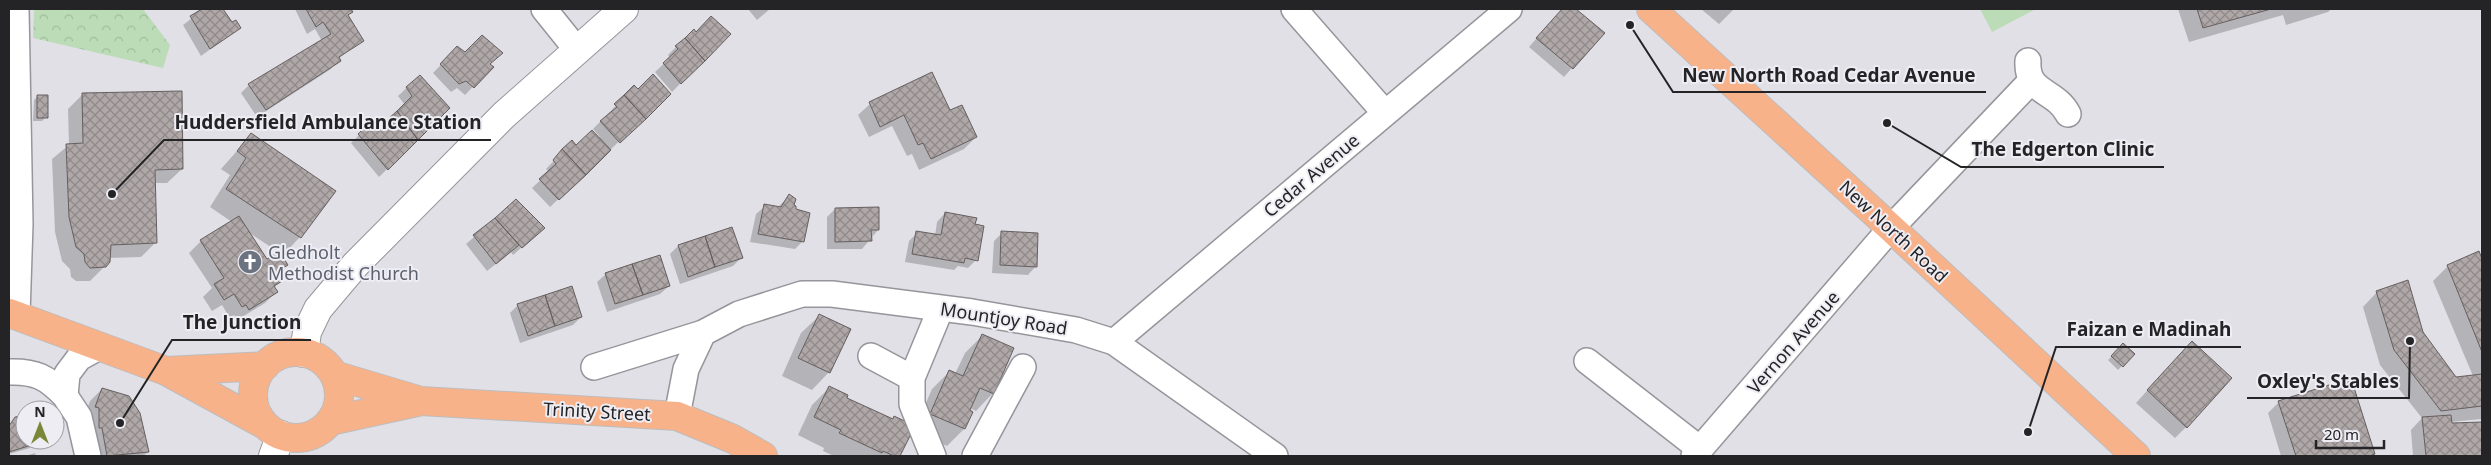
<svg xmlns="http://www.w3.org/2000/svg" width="2491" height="465" font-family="'Noto Sans',sans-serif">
  <defs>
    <pattern id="park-crowns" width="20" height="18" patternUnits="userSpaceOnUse" patternTransform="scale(1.25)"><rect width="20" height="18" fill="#bbdcb6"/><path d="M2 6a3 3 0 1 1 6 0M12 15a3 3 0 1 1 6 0" fill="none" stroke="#a1bd9c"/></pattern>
    <pattern id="building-cross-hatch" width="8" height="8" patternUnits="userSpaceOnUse" patternTransform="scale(1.25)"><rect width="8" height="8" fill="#b0a8a8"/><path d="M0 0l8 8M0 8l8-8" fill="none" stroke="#8f8989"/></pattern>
  </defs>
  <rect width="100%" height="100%" fill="#e1e0e7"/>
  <!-- grass -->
  <path fill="#bbdcb6" d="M 1980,9 L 2036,9 L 1992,32 Z"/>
  <!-- park -->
  <path fill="url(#park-crowns)" d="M 34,9 L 143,9 L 170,45 L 163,68 L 33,38 Z"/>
  <!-- shadow -->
  <path fill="#0003" d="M 204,9 L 221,9 L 232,24 L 239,28 L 201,56 L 183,25 Z
    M 295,9 L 350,9 L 352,11 L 347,16 L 362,40 L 338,59 L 331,69 L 257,117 L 241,93 L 249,85 L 322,41 L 315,29 L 307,34 Z
    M 748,9 L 770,9 L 757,20 Z
    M 1562,9 L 1574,9 L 1603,33 L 1564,77 L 1529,47 Z
    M 1701,9 L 1734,9 L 1719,24 Z
    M 2178,9 L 2331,9 L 2328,12 L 2286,25 L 2283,15 L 2189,42 Z
    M 696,34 L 729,34 L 672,92 L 655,72 L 670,58 L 668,55 L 676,47 Z
    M 457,48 L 492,67 L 465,95 L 457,88 L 451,92 L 433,73 Z
    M 931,74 L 950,112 L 976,137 L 964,149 L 919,170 L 912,154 L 907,156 L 892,126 L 869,137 L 858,115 L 870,104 Z
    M 419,76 L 449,108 L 379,177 L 351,143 L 359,135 L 378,129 L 405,105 L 398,96 Z
    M 634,87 L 638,91 L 669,94 L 550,207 L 532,188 L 549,172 L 546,169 L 572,142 L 576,146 L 600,137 L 593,129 Z
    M 82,95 L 182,169 L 167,183 L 154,183 L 155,243 L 141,257 L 109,258 L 105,266 L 90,281 L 76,281 L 71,277 L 70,269 L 62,261 L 55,232 L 52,159 L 69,145 L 68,109 Z
    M 38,96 L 46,117 L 42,121 L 33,121 L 34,100 Z
    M 251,135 L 300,237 L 283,255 L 248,232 L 266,261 L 287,265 L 278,274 L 282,279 L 274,288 L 276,292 L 265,303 L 237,320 L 234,315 L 230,318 L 222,305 L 212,311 L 203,297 L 212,288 L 189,253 L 201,241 L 232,222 L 210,207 L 230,175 L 221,169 Z
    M 789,196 L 803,241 L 795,249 L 750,242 L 756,214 L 765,206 L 777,208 Z
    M 516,201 L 535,236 L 513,255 L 511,252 L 487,271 L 466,244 Z
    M 835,209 L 878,230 L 862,249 L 827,249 L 827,217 Z
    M 945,213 L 974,226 L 976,260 L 968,268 L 958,266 L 954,270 L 905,262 L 909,241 L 917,233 L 935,236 L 937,222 Z
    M 1002,233 L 1036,266 L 1028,275 L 992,273 L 994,241 Z
    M 678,246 L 741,258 L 733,266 L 680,284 L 670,254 Z
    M 2478,253 L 2482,263 L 2482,419 L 2450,422 L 2451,425 L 2482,423 L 2482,456 L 2413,456 L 2411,430 L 2422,418 L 2380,365 L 2363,307 L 2377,292 L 2422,333 L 2456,378 L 2473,376 L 2433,281 L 2448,266 Z
    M 606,274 L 669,286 L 660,294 L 607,312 L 597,282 Z
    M 518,305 L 581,317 L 573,325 L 520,343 L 510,313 Z
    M 819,316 L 829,372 L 812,390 L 782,376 L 801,333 Z
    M 982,336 L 993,393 L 976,411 L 970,408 L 968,411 L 971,412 L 964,429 L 947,446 L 911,431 L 899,456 L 834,456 L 823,451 L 824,448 L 798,435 L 812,405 L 830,387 L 845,399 L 892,420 L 915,428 L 932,389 L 949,372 L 955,374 L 965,353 Z
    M 2123,345 L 2133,354 L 2118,370 L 2108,360 Z
    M 2180,354 L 2186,427 L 2175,438 L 2136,403 Z
    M 102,389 L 148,452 L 143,456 L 94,456 L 84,418 L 90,401 Z
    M 2279,402 L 2374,454 L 2371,456 L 2281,456 L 2268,413 Z
    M 25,419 L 25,440 L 32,440 L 33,444 L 30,448 L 9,454 L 9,427 Z
    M 35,453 L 36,456 L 25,456 Z"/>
  <!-- building -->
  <path fill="url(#building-cross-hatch)" stroke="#665f5f" d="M 202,9 L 223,9 L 232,22 L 236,20 L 241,28 L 210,49 L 190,16 Z
    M 306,9 L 351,9 L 353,12 L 348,15 L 364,41 L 339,57 L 341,61 L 266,110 L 248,84 L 331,34 L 323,22 L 316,27 Z
    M 1562,9 L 1576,9 L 1605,33 L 1573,69 L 1536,38 Z
    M 2197,9 L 2271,9 L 2203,28 Z
    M 711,16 L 731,34 L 705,61 L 685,38 L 694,29 L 696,32 Z
    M 482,35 L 503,53 L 490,64 L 494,67 L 474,88 L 466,81 L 459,84 L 440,64 L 457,46 L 465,52 Z
    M 685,38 L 705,61 L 681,84 L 663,63 L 678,49 L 675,46 Z
    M 932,72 L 950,110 L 962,105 L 977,137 L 931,159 L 923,143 L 918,145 L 904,115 L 880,127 L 869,102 Z
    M 653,74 L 671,94 L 646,119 L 624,95 L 634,85 L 638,89 Z
    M 420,75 L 450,108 L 418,140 L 397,111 L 412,96 L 406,87 Z
    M 182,91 L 183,169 L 155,170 L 157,243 L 111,245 L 110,262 L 106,267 L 90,268 L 85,262 L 84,254 L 76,247 L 69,217 L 66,144 L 83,143 L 82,93 Z
    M 37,95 L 48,95 L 48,118 L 37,118 Z
    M 624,95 L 646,119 L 620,143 L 600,121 L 617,107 L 614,104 Z
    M 397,111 L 418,140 L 388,170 L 358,134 L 372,121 L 378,128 Z
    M 592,130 L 611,150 L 586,175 L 562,149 L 572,140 L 576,145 Z
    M 251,133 L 336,191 L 301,238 L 226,189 L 246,158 L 237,151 Z
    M 562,149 L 586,175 L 559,200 L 539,179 L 556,164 L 553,160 Z
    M 789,194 L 796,199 L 794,205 L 796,206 L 796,209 L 810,213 L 804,242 L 758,234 L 764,204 L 781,207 Z
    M 516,199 L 545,228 L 522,248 L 495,218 Z
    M 879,207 L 879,230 L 871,230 L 872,241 L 835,242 L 835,208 Z
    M 945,212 L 977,218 L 975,224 L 984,226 L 978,261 L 965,258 L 964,263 L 912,254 L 916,231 L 941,235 Z
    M 239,216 L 267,259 L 279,251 L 288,265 L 278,271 L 284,280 L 274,286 L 278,292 L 249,310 L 246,305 L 242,307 L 234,294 L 224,300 L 214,284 L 224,278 L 200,240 Z
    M 495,218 L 519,245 L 496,264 L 473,235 Z
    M 732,227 L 743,258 L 715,267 L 705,236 Z
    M 1001,231 L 1038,233 L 1037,267 L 1000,265 Z
    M 705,236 L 715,267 L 688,277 L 678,245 Z
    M 2479,251 L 2482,259 L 2482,352 L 2447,265 Z
    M 660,255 L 670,286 L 643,295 L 632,264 Z
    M 632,264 L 643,295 L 615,304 L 605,273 Z
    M 2408,280 L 2423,332 L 2456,377 L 2482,374 L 2482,406 L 2441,411 L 2394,350 L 2376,291 Z
    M 572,286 L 582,317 L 555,326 L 545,295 Z
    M 545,295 L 555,326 L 528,336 L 517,304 Z
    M 819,314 L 851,329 L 830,373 L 798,358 Z
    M 982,334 L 1014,348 L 994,394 L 980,388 L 970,410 L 973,412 L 965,429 L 930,414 L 949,370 L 963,376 Z
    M 2192,341 L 2232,378 L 2187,428 L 2147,390 Z
    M 2123,343 L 2135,354 L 2123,367 L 2111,356 Z
    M 2351,378 L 2375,454 L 2369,456 L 2296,456 L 2278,401 Z
    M 829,386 L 848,395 L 847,398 L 893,419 L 894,416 L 915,426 L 900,456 L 894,456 L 883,451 L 882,453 L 839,433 L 841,430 L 814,417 Z
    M 102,388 L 129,396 L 140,413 L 149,452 L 107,456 L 102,428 L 99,428 L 99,408 L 95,407 Z
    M 2451,415 L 2452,423 L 2482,422 L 2482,456 L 2426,456 L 2422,417 Z
    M 22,416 L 25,418 L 25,440 L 34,440 L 35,444 L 9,452 L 9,426 L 15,417 Z"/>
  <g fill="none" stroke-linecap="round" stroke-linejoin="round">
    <!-- minor casing -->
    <g stroke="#96959b" stroke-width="28">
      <path id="minor" d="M 16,9 L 20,224 L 17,315
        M 544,9 L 577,50
        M 1294,9 L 1385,113
        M 2028,61 C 2026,94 2055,89 2068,114
        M 1114,342 L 1509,9
        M 871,356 L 912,378
        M 1587,361 L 1700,449
        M 594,367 L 703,333 L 739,314 L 802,294 L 832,294 L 972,312 L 1076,330 L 1114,342 L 1275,456
        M 9,372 C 35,371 47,377 65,396
        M 677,416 L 686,369 L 703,333
        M 88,456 L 79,417 L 65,396 L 67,374 L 79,358 L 99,347
        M 933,456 L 912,404 L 912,378 L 941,308
        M 975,456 L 1023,367
        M 1694,456 L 1891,228 L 2031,81"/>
    </g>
    <!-- tertiary casing -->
    <g stroke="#96959b" stroke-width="30">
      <path id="tertiary" d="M 304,353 L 307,332 L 318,309 L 356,264 L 504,115 L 624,9
        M 273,456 L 281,435"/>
    </g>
    <!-- trunk casing -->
    <g stroke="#bdbdbe" stroke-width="30">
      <path id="trunk" d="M 1651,9 L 1891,228 L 2136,456
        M 9,313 L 166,371 L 265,425
        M253 395a43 43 0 1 1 86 0a43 43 0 1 1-86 0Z
        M 166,371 L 265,366
        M 334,375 L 421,401 L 677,416 L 733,439 L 763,456
        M 330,421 L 417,402"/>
    </g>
    <!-- minor -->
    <use href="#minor" stroke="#fff" stroke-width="25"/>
    <!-- tertiary -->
    <use href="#tertiary" stroke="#fff" stroke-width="28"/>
    <!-- trunk -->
    <use href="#trunk" stroke="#f8b28a" stroke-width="28"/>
  </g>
  <!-- icons -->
  <defs>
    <g id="church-disc" transform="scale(1.25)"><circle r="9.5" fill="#6b7280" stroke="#eeedf4"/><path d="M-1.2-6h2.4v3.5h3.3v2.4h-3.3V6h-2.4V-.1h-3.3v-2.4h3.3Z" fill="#fff"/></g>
  </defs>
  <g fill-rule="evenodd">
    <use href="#church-disc" x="250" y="262"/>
  </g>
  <g text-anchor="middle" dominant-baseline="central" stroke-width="4" stroke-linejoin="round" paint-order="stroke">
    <!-- street labels -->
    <g font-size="18" fill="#242426" stroke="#eeedf4">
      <text transform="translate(1311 175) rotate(-40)">Cedar Avenue</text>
      <text transform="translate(1894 231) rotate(43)">New North Road</text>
      <text transform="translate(1004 318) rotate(9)">Mountjoy Road</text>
      <text transform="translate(1793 342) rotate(-49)">Vernon Avenue</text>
      <text transform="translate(597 411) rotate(3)">Trinity Street</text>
    </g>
    <!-- worship labels -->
    <g font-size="18" fill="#5b616d" stroke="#eeedf4" text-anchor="start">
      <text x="268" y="252">Gledholt<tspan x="268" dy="21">Methodist Church</tspan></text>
    </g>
  </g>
  <!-- callouts -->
  <path fill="none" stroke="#242426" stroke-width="2" d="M1630 25L1673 92H1986M112 194L164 140H491M1887 123L1961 167H2164M120 423L172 340H311M2028 432L2056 347H2241M2410 341L2409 398H2247"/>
  <g fill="#242426" stroke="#eeedf4" stroke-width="2">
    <circle cx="1630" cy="25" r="5"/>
    <circle cx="112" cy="194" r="5"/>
    <circle cx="1887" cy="123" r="5"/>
    <circle cx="120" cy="423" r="5"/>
    <circle cx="2028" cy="432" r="5"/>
    <circle cx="2410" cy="341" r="5"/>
  </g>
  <g font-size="19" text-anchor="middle" font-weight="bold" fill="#242426" stroke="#eeedf4" stroke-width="4" stroke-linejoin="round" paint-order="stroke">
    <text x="1829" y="82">New North Road Cedar Avenue</text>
    <text x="328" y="129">Huddersfield Ambulance Station</text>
    <text x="2063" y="156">The Edgerton Clinic</text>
    <text x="242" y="329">The Junction</text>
    <text x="2149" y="336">Faizan e Madinah</text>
    <text x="2328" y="388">Oxley's Stables</text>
  </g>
  <!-- border -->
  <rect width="2491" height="465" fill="none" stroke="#242426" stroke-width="20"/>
  <!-- north arrow -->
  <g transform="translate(40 425)"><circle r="24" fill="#eeedf4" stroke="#9d9da2"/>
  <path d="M0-4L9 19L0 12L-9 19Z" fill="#798736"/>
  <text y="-8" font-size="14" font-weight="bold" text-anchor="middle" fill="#242426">N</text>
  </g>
  <!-- scale -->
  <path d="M2316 440v8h68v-8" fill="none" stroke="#242426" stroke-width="2.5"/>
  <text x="2324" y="440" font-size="15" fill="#242426" stroke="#eeedf4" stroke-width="4" paint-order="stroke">20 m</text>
</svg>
